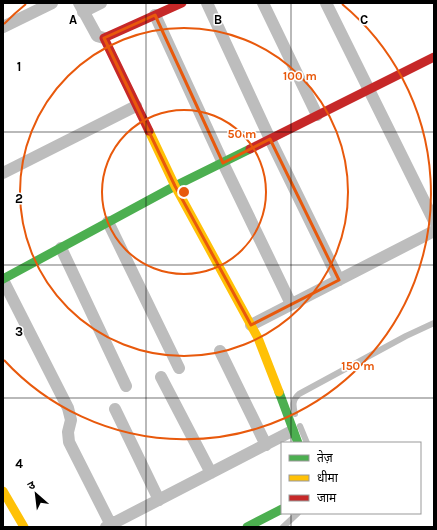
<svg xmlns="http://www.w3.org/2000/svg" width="437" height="530" font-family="Karla,'Noto Sans Devanagari',sans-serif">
  <rect width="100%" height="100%" fill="#fff"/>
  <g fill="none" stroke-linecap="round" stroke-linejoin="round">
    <!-- lane -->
    <path stroke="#bdbdbd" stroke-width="6" d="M 295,414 C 293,406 292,400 299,394 L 406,336 L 434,323
      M 300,426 L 307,443
      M 283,527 L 298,513"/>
    <!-- street -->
    <path stroke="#bdbdbd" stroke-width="12" d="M 79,3 L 97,36 L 104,38
      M 207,3 L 270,139 L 339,280
      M 263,3 L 317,115
      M 326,3 L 434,221
      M 83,12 L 101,3
      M 155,15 L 223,163 L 291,304
      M 3,27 L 52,3
      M 3,173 L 136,106
      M 108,222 L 179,368
      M 61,248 L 126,386
      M 3,280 L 68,408 L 71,420 L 68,432 L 69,442 L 111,525
      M 251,325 L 434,231
      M 220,351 L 266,445
      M 161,377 L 211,473
      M 115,409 L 159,500
      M 106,527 L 292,431"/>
    <!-- fast -->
    <path stroke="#4caf50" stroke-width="9" d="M 3,279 L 175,186 L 250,149
      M 279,392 L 298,443
      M 247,527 L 282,509"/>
    <!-- slow -->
    <path stroke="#ffc107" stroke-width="9" d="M 149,131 L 175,186 L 258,338 L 279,392
      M 3,491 L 24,527"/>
    <!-- jam -->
    <path stroke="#c62828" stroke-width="9" d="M 149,131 L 104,38 L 182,3
      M 250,149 L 434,57"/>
  </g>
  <!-- marked area -->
  <path fill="none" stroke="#e8590c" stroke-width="3" stroke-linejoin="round" d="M 155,15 L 223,163 L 270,139 L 339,280 L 251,325 L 175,186 L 104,38 Z"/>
  <!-- grid -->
  <path fill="none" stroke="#000" stroke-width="1" stroke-opacity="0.55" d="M 146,3 L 146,527M 291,3 L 291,443M 3,132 L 434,132M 3,265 L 434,265M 3,398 L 434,398M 291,513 L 291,527"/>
  <!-- distance rings -->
  <g fill="none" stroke="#e8590c" stroke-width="2">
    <circle cx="184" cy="192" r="82"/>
    <circle cx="184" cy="192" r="164"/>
    <path d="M4 24A246 246 0 0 1 26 4M342 4A246 246 0 1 1 4 360"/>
  </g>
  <g font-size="13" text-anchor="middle" font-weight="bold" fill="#000" stroke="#fff" stroke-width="3" stroke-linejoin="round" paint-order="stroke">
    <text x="73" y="24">A</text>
    <text x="218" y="24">B</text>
    <text x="364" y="24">C</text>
    <text x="19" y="71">1</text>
    <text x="19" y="203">2</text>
    <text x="19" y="336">3</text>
    <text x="19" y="468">4</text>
  </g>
  <circle cx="184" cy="192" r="6" fill="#e8590c" stroke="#fff" stroke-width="2"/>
  <g font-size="12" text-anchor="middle" font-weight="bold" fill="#e8590c" stroke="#fff" stroke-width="3" stroke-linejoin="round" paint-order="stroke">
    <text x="300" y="80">100 m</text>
    <text x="242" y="138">50 m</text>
    <text x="358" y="370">150 m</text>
  </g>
  <!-- border -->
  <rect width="437" height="530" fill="none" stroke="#000000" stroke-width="8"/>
  <!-- legend -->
  <rect x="281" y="442" width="140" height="72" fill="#ffffff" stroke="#999999"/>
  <rect x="289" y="455" width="20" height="6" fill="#4caf50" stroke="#999999"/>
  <text x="317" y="462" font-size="12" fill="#000000">तेज़</text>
  <rect x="289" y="475" width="20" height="6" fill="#ffc107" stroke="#999999"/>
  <text x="317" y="482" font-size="12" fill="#000000">धीमा</text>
  <rect x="289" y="495" width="20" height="6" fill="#c62828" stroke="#999999"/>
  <text x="317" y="502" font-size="12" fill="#000000">जाम</text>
  <!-- north arrow -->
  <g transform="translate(36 494) rotate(332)" stroke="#ffffff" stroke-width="3" paint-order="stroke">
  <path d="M0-3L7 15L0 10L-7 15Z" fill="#000000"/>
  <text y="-6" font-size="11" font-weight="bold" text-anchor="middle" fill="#000000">उ</text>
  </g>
</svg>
